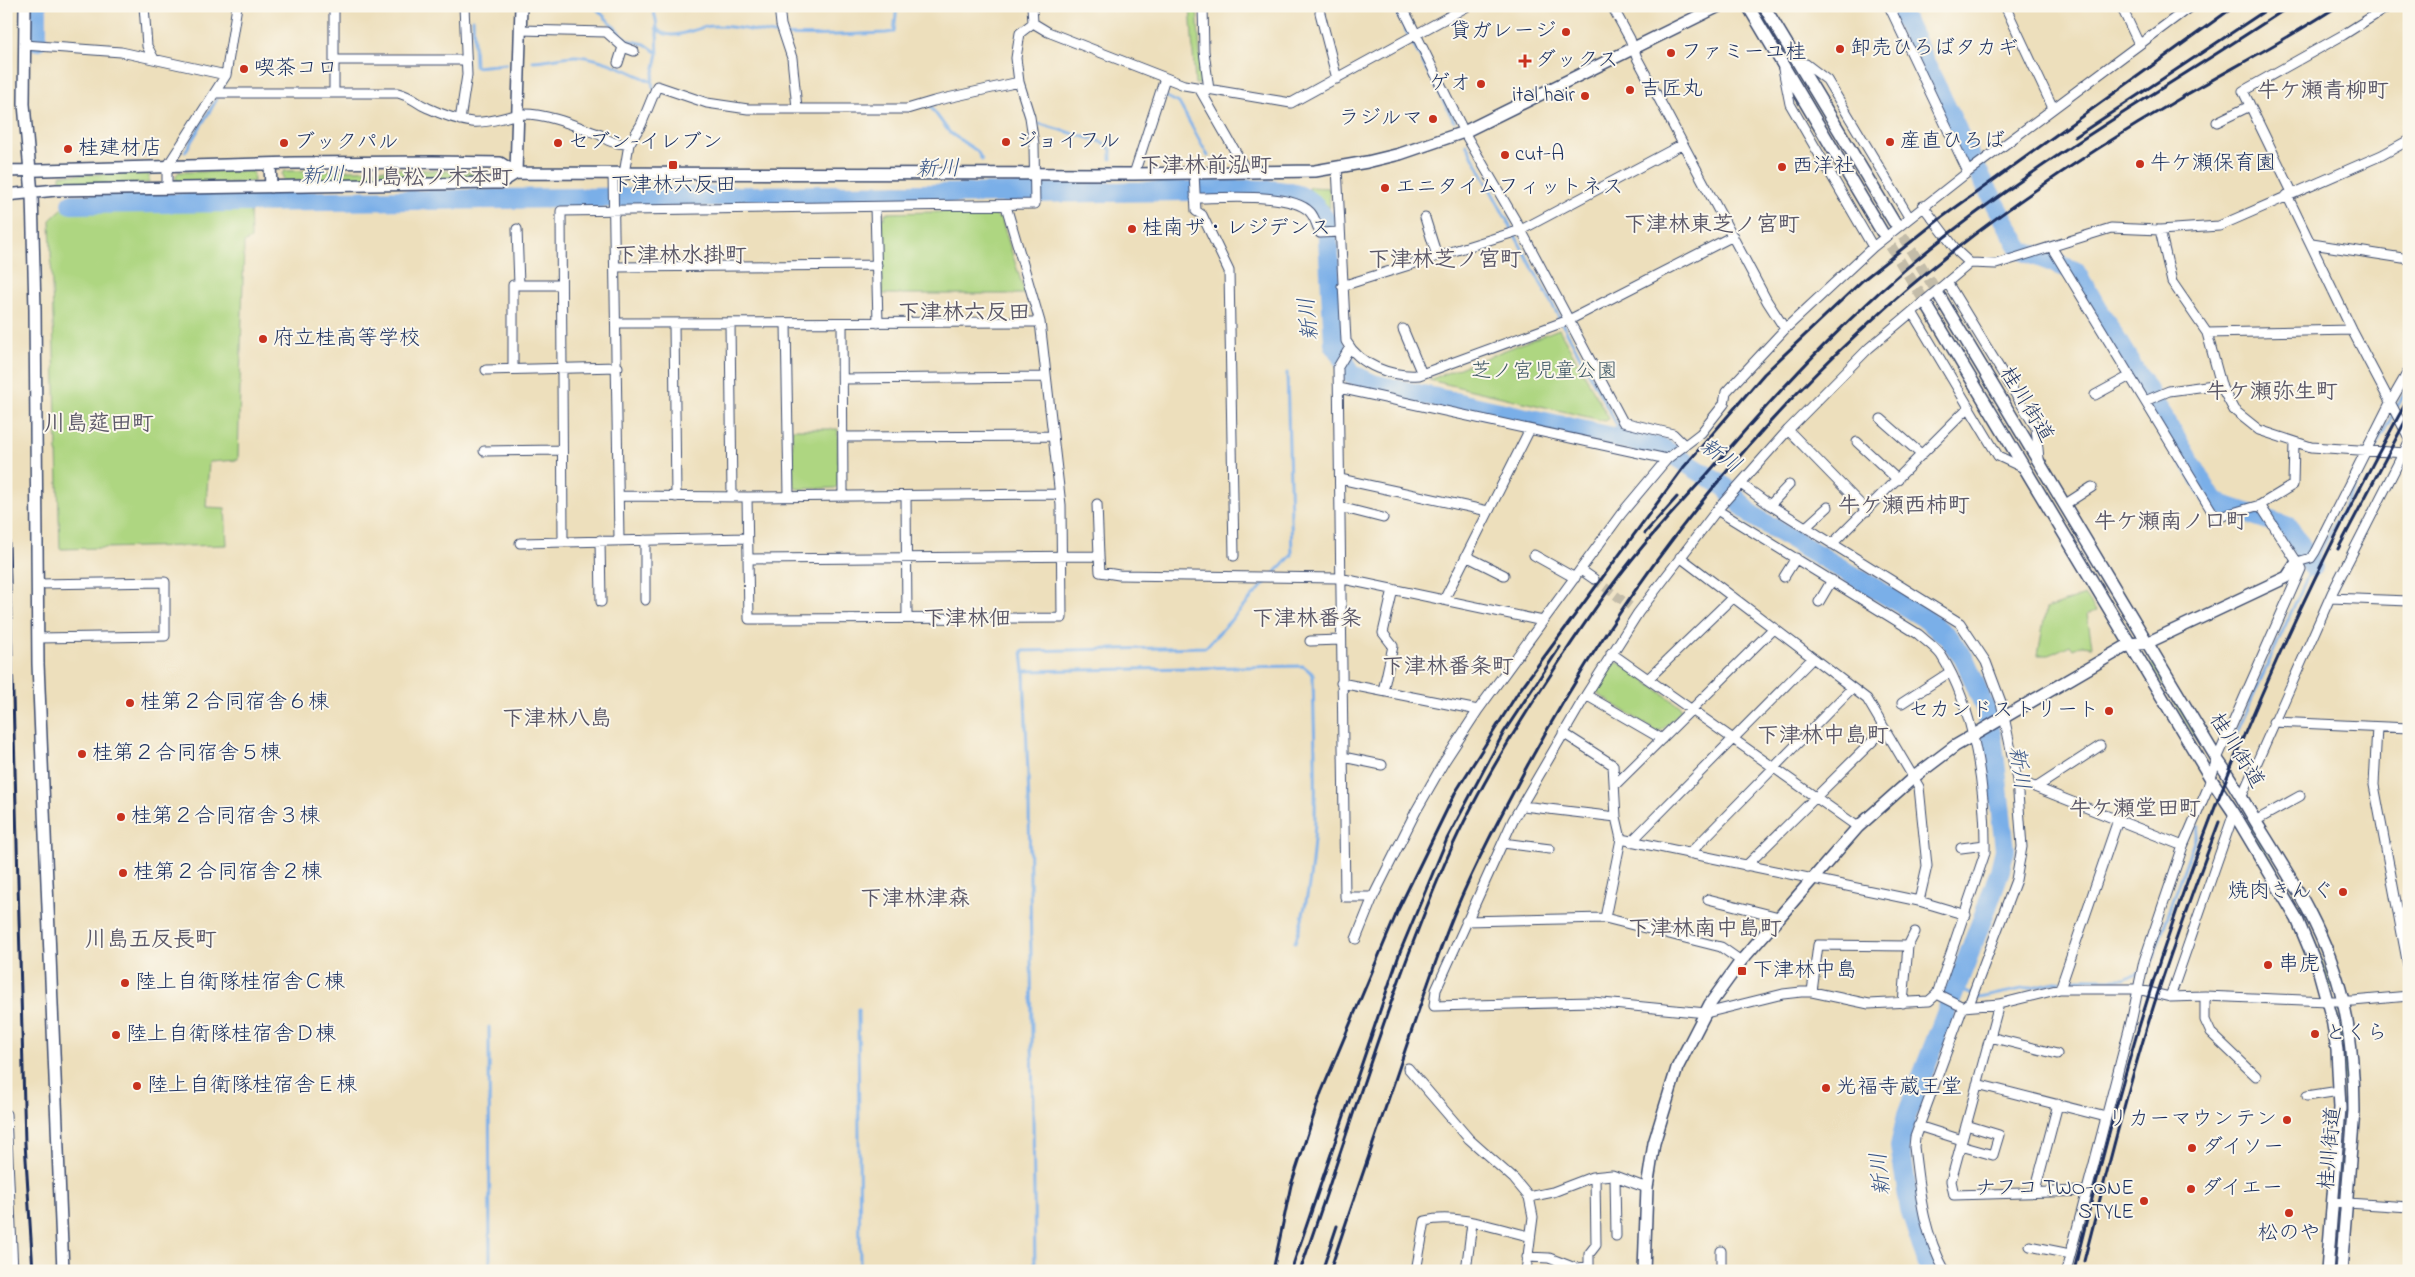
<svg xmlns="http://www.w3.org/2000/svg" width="2415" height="1277" font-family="'Indie Flower','Klee One',sans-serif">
  <rect width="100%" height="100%" fill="#fbf7ec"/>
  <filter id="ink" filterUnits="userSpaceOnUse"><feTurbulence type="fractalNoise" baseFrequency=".02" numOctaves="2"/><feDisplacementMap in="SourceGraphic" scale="10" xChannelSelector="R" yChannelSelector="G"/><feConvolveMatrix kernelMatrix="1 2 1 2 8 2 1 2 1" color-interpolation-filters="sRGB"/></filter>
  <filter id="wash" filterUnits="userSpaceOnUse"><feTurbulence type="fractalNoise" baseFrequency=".0096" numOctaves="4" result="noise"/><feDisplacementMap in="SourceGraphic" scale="20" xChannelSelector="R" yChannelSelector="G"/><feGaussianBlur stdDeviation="1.12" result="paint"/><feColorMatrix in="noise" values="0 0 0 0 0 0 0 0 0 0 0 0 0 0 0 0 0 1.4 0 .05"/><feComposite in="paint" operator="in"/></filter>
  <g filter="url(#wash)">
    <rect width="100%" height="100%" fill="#eddfbc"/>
    <!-- green -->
    <path fill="#aed681" stroke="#648270" d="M 1190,6 L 1197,6 L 1202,84 L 1195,84 Z
      M 405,169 L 487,173 L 487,178 L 284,181 L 282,174 L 284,171 Z
      M 253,171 L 254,182 L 180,183 L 176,180 L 176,175 L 179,172 Z
      M 149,173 L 149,183 L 60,184 L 60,175 Z
      M 1310,187 L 1329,188 L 1330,208 L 1309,189 Z
      M 250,205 L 251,239 L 244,243 L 238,460 L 209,462 L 206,507 L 225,508 L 227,545 L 60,549 L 50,220 L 64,207 Z
      M 992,211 L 998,218 L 1001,218 L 1025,294 L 882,294 L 881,218 L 885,218 L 885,213 Z
      M 1559,329 L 1609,419 L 1605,421 L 1429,380 Z
      M 792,429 L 838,429 L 838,485 L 835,488 L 797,489 L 793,484 Z
      M 2085,595 L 2096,611 L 2087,614 L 2092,646 L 2082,645 L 2073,649 L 2070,645 L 2049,655 L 2038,655 L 2046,609 Z
      M 1615,663 L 1620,663 L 1680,706 L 1681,711 L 1662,730 L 1656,731 L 1598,694 L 1597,688 Z
      M 2154,664 L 2202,744 L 2200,745 L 2151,665 Z
      M 2249,821 L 2308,924 L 2332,989 L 2329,989 C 2311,929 2278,877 2247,823 Z
      M 2337,1010 C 2355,1067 2347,1131 2342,1189 L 2339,1189 C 2344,1128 2348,1071 2335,1011 Z"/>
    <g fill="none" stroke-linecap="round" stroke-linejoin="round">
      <!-- stream -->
      <path stroke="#7aafe8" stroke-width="3" d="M 594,6 L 627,40 L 645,44 L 658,53 L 652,82
        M 650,6 C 660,19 656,36 658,53
        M 1393,6 L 1454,121
        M 473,19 L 475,67 L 506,64
        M 656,28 C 673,45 694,26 713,26 C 737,25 759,33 782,35 C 816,37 852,34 886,33 L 894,32 L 897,6
        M 533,61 C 547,61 561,56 575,56 C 597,56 632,72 652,82 L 653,88
        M 1167,97 L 1179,103 L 1208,156
        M 930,106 L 950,133 L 977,151 L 982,160
        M 1040,124 L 1099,141 L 1111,149 L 1111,159
        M 1466,144 L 1625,440
        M 185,152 L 217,99
        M 1273,575 L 1292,555 L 1287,373
        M 1024,671 L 1022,651 L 1206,647 L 1268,580
        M 2234,739 L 2309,573 L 2409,384
        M 2145,967 L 2151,964 L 2199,827
        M 2066,979 L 2125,979 L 2140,971
        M 1956,988 L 1980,998 L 2060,981
        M 858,1009 L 860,1271
        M 489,1027 L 490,1271
        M 1035,1271 L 1029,802 L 1024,671 L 1303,666 L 1313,674 C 1314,762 1324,858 1295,942"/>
      <!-- river -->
      <path stroke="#7aafe8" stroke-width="20" d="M 1898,6 L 1971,159 L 2021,250 L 2075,271 L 2214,502 L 2289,527 L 2313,567
        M 37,41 L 37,6
        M 71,204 L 1187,191 C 1215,191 1284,184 1306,199 C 1315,205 1321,213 1327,222 L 1334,344 L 1352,374 L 1373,384 L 1662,448 L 1725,487 L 1753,516 L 1923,617 L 1947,636 L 1965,660 L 1986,710 L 1993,744 L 2005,849 L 2000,870 L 1987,907 L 1907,1115 L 1900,1146 L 1910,1210 L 1930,1271"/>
    </g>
  </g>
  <g filter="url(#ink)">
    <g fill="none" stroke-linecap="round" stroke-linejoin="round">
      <!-- minor-tunnel -->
      <path stroke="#c3bca9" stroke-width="9" stroke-dasharray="9 4.5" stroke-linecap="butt" d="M 1594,579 L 1630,606"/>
      <!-- tertiary-tunnel -->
      <path stroke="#c3bca9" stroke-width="11" stroke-dasharray="11 5.5" stroke-linecap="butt" d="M 1894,222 L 1940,297
        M 1882,232 L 1928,307"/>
      <!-- minor casing -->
      <g stroke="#3a496c" stroke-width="11">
        <path id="minor" d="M 144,6 L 147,46 L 154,59
          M 334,6 L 334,91
          M 779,6 L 781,25 L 792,58 L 797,108
          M 1032,6 L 1033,23
          M 1203,6 L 1204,51 L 1209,90
          M 1402,6 L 1464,132 L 1521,230 L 1623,422 L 1673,434 L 1684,445
          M 1612,6 L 1630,39 L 1637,58 L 1767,301 L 1785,329
          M 1889,6 L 1968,172
          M 2005,6 L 2053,108
          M 2121,6 L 2139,44
          M 1320,13 L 1337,79
          M 1033,23 L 1048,32 L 1184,85 L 1291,103 L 1468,6
          M 520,30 L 606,32 L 623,47 L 634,51
          M 24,45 L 121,52 L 226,75
          M 334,60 L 466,60
          M 1796,61 L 1806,64 L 1827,80 L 1909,217
          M 618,63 L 623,47
          M 1783,69 L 1790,104 L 1873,247
          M 1199,88 L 1247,172
          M 216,93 L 398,93 C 414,97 415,103 428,108 C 441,114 457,120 472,122 C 490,124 507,115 524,114 C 549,114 578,127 601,135 C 608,143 619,144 629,144
          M 460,120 L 467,75 L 464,6
          M 2217,122 L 2250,106
          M 1337,167 L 1346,341 C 1360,366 1392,377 1419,375 L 1569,320 L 1733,236
          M 613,173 L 619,539
          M 1194,173 L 1196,211 L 1202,215 L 1229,271 L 1234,556
          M 624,174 L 629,144 L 641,125 L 657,86 L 707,103 L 748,109 L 907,109 L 934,101 L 1019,82
          M 1134,174 L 1165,78
          M 167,189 L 167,167 L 226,75 L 237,6
          M 2292,192 L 2243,91 L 2343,35 L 2389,6
          M 2287,195 L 2352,330 L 2409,438
          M 1195,198 C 1221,198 1292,192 1310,212 C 1315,217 1317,226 1320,233 L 1340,232
          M 1923,206 L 1958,252 L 1970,263 L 1996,264 L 2111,228 L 2160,230 L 2219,226 L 2382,155 L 2409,140
          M 875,207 L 878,323
          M 1425,218 L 1437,256
          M 517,229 L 519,285
          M 2160,230 L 2172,282 L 2207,333 L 2222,388 L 2234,410 L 2259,430 L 2311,447 L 2406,453
          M 2312,244 L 2409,259
          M 2052,248 L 2216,518 L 2260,505 L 2293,485 L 2294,442
          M 616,267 L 877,265
          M 1947,282 L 2036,428 L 2039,459
          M 1342,286 L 1521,230 L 1683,144
          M 1912,312 L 1998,456 L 2026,469
          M 617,323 L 1040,322
          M 730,323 L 732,497
          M 786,323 L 789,496
          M 842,323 L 843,495
          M 674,324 L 676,497
          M 1403,329 L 1422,374
          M 2207,333 L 2352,330
          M 1350,347 L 1338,367 L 1345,897 L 1373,897
          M 513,369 L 513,285 L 561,285
          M 486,370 L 618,367
          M 843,379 L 1046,377
          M 1339,388 L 1667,459
          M 2095,395 L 2130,376
          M 2145,401 L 2169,391 L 2221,384
          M 1881,419 L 1922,455
          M 1788,430 L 1867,511
          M 843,437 L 1053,436
          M 1857,442 L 1898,480
          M 484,451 L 561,450
          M 1340,479 L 1488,511
          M 1741,484 L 1770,505 L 1960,623 L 1986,662 L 2001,702 L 2011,750 L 2017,780 L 2022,847 L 2016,880 L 1970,1002 L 1963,1007 L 1915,1137 L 1914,1147 C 1920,1193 1922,1229 1945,1271
          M 619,496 L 747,497 L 1059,494
          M 906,496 L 907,618
          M 747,497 L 749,619 L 1062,618 L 1061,505 L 1040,322 L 1006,206
          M 1097,504 L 1099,556
          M 1770,505 L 1789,485
          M 2064,505 L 2092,487
          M 2260,505 L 2297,562
          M 1340,507 L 1383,518
          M 1717,510 L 1918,634 C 1926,641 1935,647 1941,655 C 1975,708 1986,792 1985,853 L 1937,994 L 1929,1001 L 1869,1004 L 1812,992 L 1801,992 L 1783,994 L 1706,1013 L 1592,1002 L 1434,1006 L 1436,990 L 1513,820 L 1586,695 L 1638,613 L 1717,510 L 1788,430 L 1869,348 L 1970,263
          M 1806,527 L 1828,507
          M 563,540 L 561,211 L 1035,204 L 1034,144 L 1030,117 L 1019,82 L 1016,58 L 1020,33 L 1033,23
          M 600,540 L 601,602
          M 645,540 L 645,600
          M 520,543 L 747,538
          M 1832,544 L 1969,407
          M 1534,555 L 1575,578
          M 1466,556 L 1504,575
          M 1680,557 L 1867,699 L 1919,787 L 1927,866 L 1919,901
          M 749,559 L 1099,556 L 1100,572 L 1119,575 L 1339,578 L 1543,621
          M 1581,570 L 1594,579
          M 1784,577 L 1796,558
          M 38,584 L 165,582 L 165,636 L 38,638
          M 2330,598 L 2409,601
          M 1444,600 L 1529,431
          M 1819,602 L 1832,580
          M 1310,641 L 1340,640
          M 1611,653 L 1858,827
          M 1648,679 L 1733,597
          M 1341,683 L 1478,710
          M 1383,691 L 1393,646 L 1383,633 L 1393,589
          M 1586,695 L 1662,739
          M 1902,703 L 1950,672
          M 2273,722 L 2409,728
          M 2377,727 L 2374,785 L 2409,971
          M 1563,733 L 1613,765 L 1616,817 L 1621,839 L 1605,918
          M 1343,757 L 1382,765
          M 2017,780 L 2183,846
          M 1615,785 L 1774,628
          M 2037,787 L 2100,746
          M 2242,796 L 2332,593 L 2409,442
          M 1523,806 L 1616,817
          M 2255,821 L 2300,796
          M 1621,839 L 1919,901 L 1966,915
          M 1631,842 L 1813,658
          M 1503,843 L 1550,849
          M 1961,848 L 1985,845
          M 1689,854 L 1852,688
          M 1746,866 L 1885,729
          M 1708,899 L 1779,917
          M 1466,921 L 1605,918 L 1721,947 L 1741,961
          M 1356,939 L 1373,897 L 1416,811 L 1444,762 L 1478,710 L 1621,514 L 1667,459 L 1701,433 L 1724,404 L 1726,392 L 1785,329 L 1873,247 L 1968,172 L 2191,6
          M 1908,946 L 1915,932
          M 2060,989 L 2118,820
          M 1812,992 L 1818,945 L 1908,946 L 1903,1003
          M 1937,994 L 1963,1007 L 1999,1004 L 2060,989 L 2137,989 L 2170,997 L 2205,996 L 2327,1001 L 2353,1001 L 2409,996
          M 2205,996 L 2205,1020 L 2211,1033 L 2256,1076
          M 2170,997 L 2234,813
          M 1999,1004 L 1951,1181 L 1954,1195 L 2087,1191
          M 1990,1037 L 2057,1054
          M 1408,1068 L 1469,1139 L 1514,1179 L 1529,1197 L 1533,1217 L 1526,1271
          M 1977,1084 L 2106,1117
          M 2307,1096 L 2339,1091
          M 6,1114 L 13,1271
          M 1918,1126 L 1962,1140
          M 1961,1146 L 1993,1155 L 1999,1135 L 1966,1125
          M 1615,1176 L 1616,1236
          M 2035,1191 L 2058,1104
          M 1529,1197 L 1553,1192 L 1592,1177 L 1612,1175 L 1647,1188
          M 2332,1202 L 2409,1207
          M 2030,1246 L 2070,1254
          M 1527,1257 L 1549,1258 L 1575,1268 L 1589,1267 L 1589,1254 L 1596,1245 L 1595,1177
          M 1416,1271 L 1425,1221 C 1458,1213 1497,1229 1529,1236
          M 1466,1271 L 1472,1223
          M 1721,1271 L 1721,1251
          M 2066,1271 L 2132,1018 L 2144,961 L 2183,846 L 2207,790 L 2217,759 L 2301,569 L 2297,562 L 2311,558 L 2315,552 L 2390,403 L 2409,370"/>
      </g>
      <!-- tertiary casing -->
      <g stroke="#3a496c" stroke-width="14">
        <path id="tertiary" d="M 25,6 L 24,104 L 32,194 L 35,309 L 38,664 L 63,1271
          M 1748,6 L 1882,232
          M 1764,6 L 1894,222
          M 270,164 L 271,187
          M 6,171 L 294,163 L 433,162 L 500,163 L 516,173
          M 516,173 L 521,6
          M 6,195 L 56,190 L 493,183 L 500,183 L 516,173 L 1134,174 L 1315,171 L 1367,162 L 1400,154 L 1464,132 L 1719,6
          M 1940,297 L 2217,759 C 2233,781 2245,804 2259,827 C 2293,881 2329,938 2343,1001 C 2351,1036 2354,1075 2354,1111 L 2341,1271
          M 1928,307 L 2211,779 L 2234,813 L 2297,919 L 2319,972 L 2332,1019 L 2337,1050 L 2340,1108 L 2327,1271
          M 1644,1271 L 1647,1188 L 1654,1143 L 1677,1068 L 1710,1004 L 1741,961 L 1858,827 L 1914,777 L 1955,746 L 2130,644 L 2149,642 L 2287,577 L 2297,562"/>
      </g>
      <!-- minor -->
      <use href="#minor" stroke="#fff" stroke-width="9"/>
      <!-- tertiary -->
      <use href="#tertiary" stroke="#fff" stroke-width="11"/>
      <!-- rail -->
      <path stroke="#1b2f5e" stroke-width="3" d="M 6,70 L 7,6
        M 2075,137 L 2272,6
        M 6,433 L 25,1143 L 33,1271
        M 1645,533 L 1677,497
        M 2338,549 L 2409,414
        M 2084,1261 C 2108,1168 2131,1074 2161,983 C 2179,929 2199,875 2219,822
        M 1273,1271 L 1291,1185 L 1321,1093 L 1398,910 L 1455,793 L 1519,691 L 1683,468 L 1764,374 L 1863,280 L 1941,218 L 2235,6
        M 1291,1271 L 1400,952 L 1447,839 L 1504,732 L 1560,647
        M 1300,1271 C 1349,1132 1390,990 1448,856 C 1475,795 1510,737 1546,682 C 1576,635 1607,589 1643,546 C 1664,521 1687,497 1709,472 C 1783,385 1860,302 1951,232 C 2058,149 2177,81 2290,6
        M 1322,1271 L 1337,1226
        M 1330,1271 C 1351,1207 1373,1144 1395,1080 C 1414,1024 1432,968 1454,914 C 1475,864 1500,817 1525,770 C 1633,568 1780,386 1962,244 C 2030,191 2104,143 2179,99 C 2232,68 2286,40 2338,6
        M 2074,1271 C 2100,1165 2127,1060 2161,957 C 2225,763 2310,575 2409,397"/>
    </g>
  </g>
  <!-- markers -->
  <g fill="#c8321e" stroke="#fbf7ec" stroke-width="2">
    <circle cx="1566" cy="32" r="5"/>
    <circle cx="1840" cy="49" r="5"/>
    <circle cx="1671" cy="53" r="5"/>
    <path d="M1522.5 53.5h5v5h5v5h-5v5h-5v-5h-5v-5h5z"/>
    <circle cx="244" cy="69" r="5"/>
    <circle cx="1481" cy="84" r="5"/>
    <circle cx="1630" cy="90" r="5"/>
    <circle cx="1585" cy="96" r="5"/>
    <circle cx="1433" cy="119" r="5"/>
    <circle cx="1006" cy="142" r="5"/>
    <circle cx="1890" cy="142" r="5"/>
    <circle cx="284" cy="143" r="5"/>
    <circle cx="558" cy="143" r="5"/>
    <circle cx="68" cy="149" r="5"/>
    <circle cx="1505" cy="155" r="5"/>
    <circle cx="2140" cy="164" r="5"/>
    <rect x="668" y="160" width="10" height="10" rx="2.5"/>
    <circle cx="1782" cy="167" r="5"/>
    <circle cx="1385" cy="188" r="5"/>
    <circle cx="1132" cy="229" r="5"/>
    <circle cx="263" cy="339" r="5"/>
    <circle cx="130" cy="703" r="5"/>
    <circle cx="2109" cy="711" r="5"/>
    <circle cx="82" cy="754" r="5"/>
    <circle cx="121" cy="817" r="5"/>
    <circle cx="123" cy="873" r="5"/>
    <circle cx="2343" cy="892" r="5"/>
    <circle cx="2268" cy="965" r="5"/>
    <rect x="1737" y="966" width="10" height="10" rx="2.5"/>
    <circle cx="125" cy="983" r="5"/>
    <circle cx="2315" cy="1034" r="5"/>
    <circle cx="116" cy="1035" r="5"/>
    <circle cx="137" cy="1086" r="5"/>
    <circle cx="1826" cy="1088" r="5"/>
    <circle cx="2287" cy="1120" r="5"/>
    <circle cx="2192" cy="1148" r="5"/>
    <circle cx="2191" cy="1189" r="5"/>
    <circle cx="2144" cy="1201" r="5"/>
    <circle cx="2289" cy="1213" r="5"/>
  </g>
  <g text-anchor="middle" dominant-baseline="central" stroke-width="4" stroke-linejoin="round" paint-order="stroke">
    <!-- poi labels -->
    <g font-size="21" fill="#1b2f5e" stroke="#fbf7ec" text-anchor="start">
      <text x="1556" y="32" text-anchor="end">貸ガレージ</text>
      <text x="1850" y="49">卸売ひろばタカギ</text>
      <text x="1681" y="53">ファミーユ桂</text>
      <text x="1535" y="61">ダックス</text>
      <text x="254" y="69">喫茶コロ</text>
      <text x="1471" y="84" text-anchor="end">ゲオ</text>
      <text x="1640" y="90">吉匠丸</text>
      <text x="1575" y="96" text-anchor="end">ital hair</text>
      <text x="1423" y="119" text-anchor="end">ラジルマ</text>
      <text x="1016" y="142">ジョイフル</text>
      <text x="1900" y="142">産直ひろば</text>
      <text x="294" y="143">ブックパル</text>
      <text x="568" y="143">セブン-イレブン</text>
      <text x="78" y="149">桂建材店</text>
      <text x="1515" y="155">cut-A</text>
      <text x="2150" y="164">牛ケ瀬保育園</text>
      <text x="1792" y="167">西洋社</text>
      <text x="673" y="186" text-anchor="middle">下津林六反田</text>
      <text x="1395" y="188">エニタイムフィットネス</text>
      <text x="1142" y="229">桂南ザ・レジデンス</text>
      <text x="273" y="339">府立桂高等学校</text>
      <text x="140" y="703">桂第２合同宿舎６棟</text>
      <text x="2099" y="711" text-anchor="end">セカンドストリート</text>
      <text x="92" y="754">桂第２合同宿舎５棟</text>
      <text x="131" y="817">桂第２合同宿舎３棟</text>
      <text x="133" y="873">桂第２合同宿舎２棟</text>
      <text x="2333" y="892" text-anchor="end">焼肉きんぐ</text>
      <text x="2278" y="965">串虎</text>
      <text x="1752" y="971">下津林中島</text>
      <text x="135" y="983">陸上自衛隊桂宿舎Ｃ棟</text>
      <text x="2325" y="1034">とくら</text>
      <text x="126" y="1035">陸上自衛隊桂宿舎Ｄ棟</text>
      <text x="147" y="1086">陸上自衛隊桂宿舎Ｅ棟</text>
      <text x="1836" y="1088">光福寺蔵王堂</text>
      <text x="2277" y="1120" text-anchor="end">リカーマウンテン</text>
      <text x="2202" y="1148">ダイソー</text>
      <text x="2134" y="1189" text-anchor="end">ナフコ TWO-ONE<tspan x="2134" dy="24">STYLE</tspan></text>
      <text x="2201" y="1189">ダイエー</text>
      <text x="2289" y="1234" text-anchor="middle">松のや</text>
    </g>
    <!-- park labels -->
    <g font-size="21" fill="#405967" stroke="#fbf7ec">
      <text x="1544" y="372">芝ノ宮児童公園</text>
    </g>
    <!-- street labels -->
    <g font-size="21" fill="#1b2f5e" stroke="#fbf7ec">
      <text transform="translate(2026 405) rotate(59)">桂川街道</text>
      <text transform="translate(2236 751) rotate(58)">桂川街道</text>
      <text transform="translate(2331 1148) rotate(-85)">桂川街道</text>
    </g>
    <!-- neighbourhood labels -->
    <g font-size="22" font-weight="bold" fill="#5c5969" stroke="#fbf7ec">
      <text x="2323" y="92">牛ケ瀬青柳町</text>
      <text x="1206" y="167">下津林前泓町</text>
      <text x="436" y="179">川島松ノ木本町</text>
      <text x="1712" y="226">下津林東芝ノ宮町</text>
      <text x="681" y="257">下津林水掛町</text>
      <text x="1445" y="261">下津林芝ノ宮町</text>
      <text x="964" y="314">下津林六反田</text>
      <text x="2272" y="393">牛ケ瀬弥生町</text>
      <text x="99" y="425">川島莚田町</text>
      <text x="1904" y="507">牛ケ瀬西柿町</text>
      <text x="2171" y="523">牛ケ瀬南ノ口町</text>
      <text x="967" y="620">下津林佃</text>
      <text x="1307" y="620">下津林番条</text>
      <text x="1448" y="668">下津林番条町</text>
      <text x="557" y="720">下津林八島</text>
      <text x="1823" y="737">下津林中島町</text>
      <text x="2135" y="810">牛ケ瀬堂田町</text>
      <text x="915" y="900">下津林津森</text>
      <text x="1705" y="930">下津林南中島町</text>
      <text x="151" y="941">川島五反長町</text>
    </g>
    <!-- water labels -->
    <g font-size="22" font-style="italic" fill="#385587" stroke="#fbf7ec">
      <text transform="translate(938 170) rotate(-1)">新川</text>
      <text transform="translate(323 177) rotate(-1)">新川</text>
      <text transform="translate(1310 319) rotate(-96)">新川</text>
      <text transform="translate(1720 457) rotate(34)">新川</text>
      <text transform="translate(2018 768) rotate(82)">新川</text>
      <text transform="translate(1882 1174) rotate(-96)">新川</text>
    </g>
  </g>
  <!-- margin -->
  <rect width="2415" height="1277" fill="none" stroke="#fbf7ec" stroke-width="25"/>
</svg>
